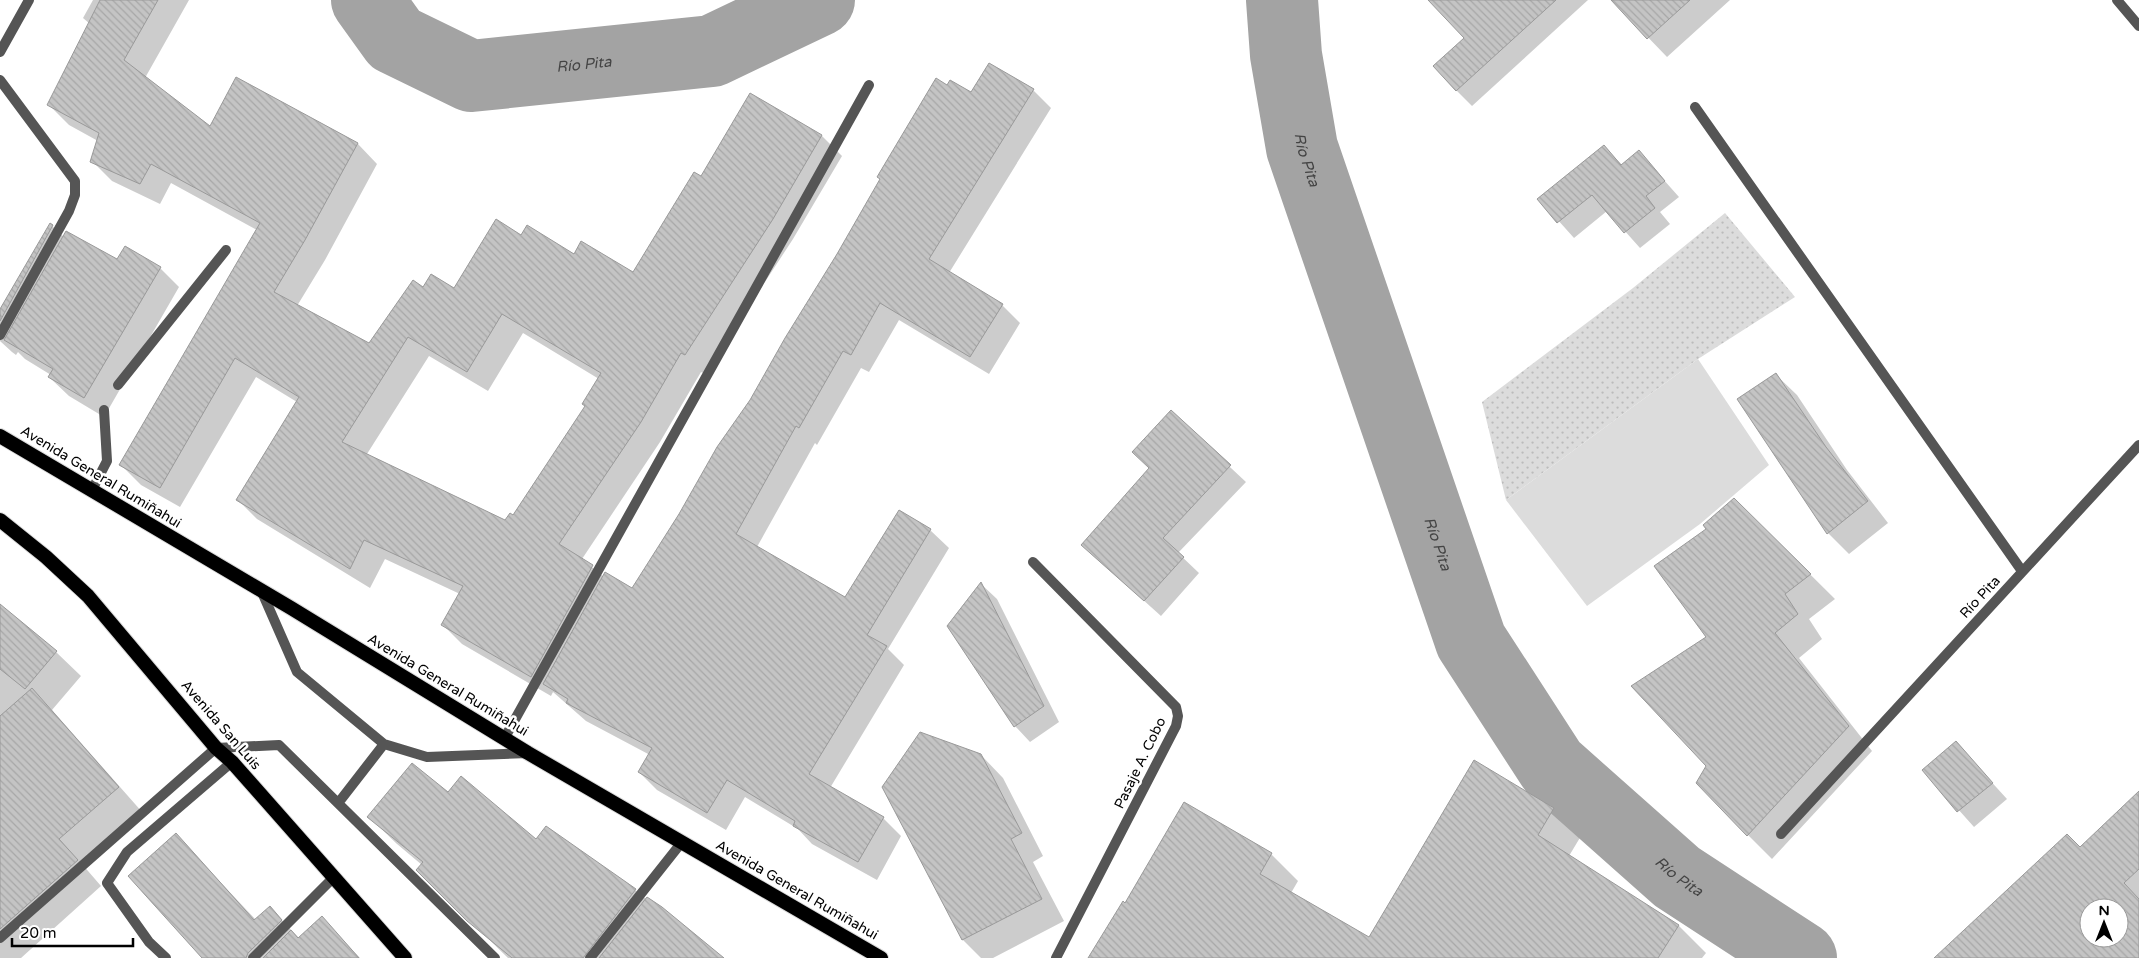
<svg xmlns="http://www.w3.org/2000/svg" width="2139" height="958" font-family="'Varela Round',sans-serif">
  <defs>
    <pattern id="grass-dots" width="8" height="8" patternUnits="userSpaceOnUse" patternTransform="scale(1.25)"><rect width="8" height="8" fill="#dcdcdc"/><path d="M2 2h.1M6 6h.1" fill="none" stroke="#bbb" stroke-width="1.8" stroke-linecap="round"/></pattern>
    <pattern id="building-back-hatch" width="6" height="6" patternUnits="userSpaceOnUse" patternTransform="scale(1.25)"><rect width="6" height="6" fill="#c4c4c4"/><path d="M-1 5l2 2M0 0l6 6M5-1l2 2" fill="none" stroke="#a7a7a7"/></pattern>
  </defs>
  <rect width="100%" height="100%" fill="#fff"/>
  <!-- grass -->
  <path fill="url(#grass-dots)" d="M 1725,213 L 1795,297 L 1698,359 L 1506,500 L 1482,402 L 1633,288 Z"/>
  <!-- pitch -->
  <path fill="#dcdcdc" d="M 1698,359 L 1769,465 L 1700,524 L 1587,606 L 1506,500 Z"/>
  <!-- shadow -->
  <path fill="#0003" fill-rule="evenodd" d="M 93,0 L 189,0 L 145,78 L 210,127 L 358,144 L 377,164 L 325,260 L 297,306 L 369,345 L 423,289 L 455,290 L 522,237 L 634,273 L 701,178 L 750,95 L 822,136 L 842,156 L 793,239 L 705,374 L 701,372 L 660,442 L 582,559 L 604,577 L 632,590 L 948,87 L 972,94 L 1033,90 L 1051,108 L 949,273 L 1002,305 L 1020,323 L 989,374 L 899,320 L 869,372 L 861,368 L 817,445 L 815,443 L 757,547 L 846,599 L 899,511 L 930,530 L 949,548 L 888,649 L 904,665 L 830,788 L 883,818 L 901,836 L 877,880 L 812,844 L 798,829 L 745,797 L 726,830 L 657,790 L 639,772 L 650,755 L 586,721 L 553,692 L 551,696 L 462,644 L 442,624 L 460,594 L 385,559 L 370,588 L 257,519 L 237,499 L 297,402 L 256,377 L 180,507 L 141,485 L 121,465 L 257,230 L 171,183 L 160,204 L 112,181 L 92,161 L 98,141 L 69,125 L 49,105 L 90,24 L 83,18 ZM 523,333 L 599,379 L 586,406 L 513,516 L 506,522 L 367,454 L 429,356 L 488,391 Z
    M 1449,0 L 1588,0 L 1472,106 L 1456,90 L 1465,38 Z
    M 1612,0 L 1730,0 L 1667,57 Z
    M 1604,146 L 1622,165 L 1639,152 L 1679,197 L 1660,212 L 1670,224 L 1640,248 L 1607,211 L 1574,238 L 1539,199 Z
    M 51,225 L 64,237 L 118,261 L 160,268 L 179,287 L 104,417 L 69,396 L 49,377 L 51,375 L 25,359 L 18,352 L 16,355 L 12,352 L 0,341 L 0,312 Z
    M 1775,374 L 1797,395 L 1847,470 L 1888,523 L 1849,554 L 1828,533 L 1739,399 Z
    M 1171,412 L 1246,482 L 1178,553 L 1199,573 L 1161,616 L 1082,545 L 1150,468 Z
    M 1734,499 L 1835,599 L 1809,619 L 1822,639 L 1799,658 L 1872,751 L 1772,859 L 1748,835 L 1707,766 L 1708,529 Z
    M 981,584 L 997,599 L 1059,722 L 1030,742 L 1015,726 Z
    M 0,605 L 56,652 L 81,676 L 52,710 L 143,813 L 82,864 L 101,886 L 21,958 L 0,958 Z
    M 1956,743 L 2007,799 L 1974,827 L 1923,770 Z
    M 981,755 L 1003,778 L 1043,856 L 1033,862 L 1064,921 L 993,958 L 981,958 L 963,940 L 883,787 Z
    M 1474,762 L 1554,809 L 1581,836 L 1569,856 L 1679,926 L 1706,953 L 1702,958 L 1090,958 L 1126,905 L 1185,804 L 1271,854 L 1298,881 L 1291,893 L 1369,938 Z
    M 448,794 L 635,890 L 720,958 L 508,958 L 418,870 L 422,865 L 397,844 L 369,817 Z
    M 2139,809 L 2139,958 L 1936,958 L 2080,848 ZM 2089,908 L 2119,908 L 2119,938 L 2089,938 Z
    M 176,835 L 256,920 L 270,908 L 299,938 L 322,918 L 360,958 L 203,958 Z"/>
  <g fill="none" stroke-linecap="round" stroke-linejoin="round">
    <!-- river -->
    <g stroke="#a3a3a3" stroke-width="72">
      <path id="s1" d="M 367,0 L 395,39 L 471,76 L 712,51 L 819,0"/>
      <path id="s2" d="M 1282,0 L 1286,55 L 1302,148 L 1471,641 L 1552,766 L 1677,877 L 1801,958"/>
    </g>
  </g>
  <!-- building -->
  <path fill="url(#building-back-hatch)" stroke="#999" fill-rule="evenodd" d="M 100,0 L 158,0 L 124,60 L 210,126 L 236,77 L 358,143 L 305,240 L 274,292 L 369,343 L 413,280 L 423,287 L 431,274 L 454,288 L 496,219 L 521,235 L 527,225 L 574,254 L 581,241 L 633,272 L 694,172 L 701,176 L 750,93 L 822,135 L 773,219 L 685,355 L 681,353 L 641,422 L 559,544 L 593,565 L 531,677 L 441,625 L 463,586 L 364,540 L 350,569 L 236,500 L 299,397 L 235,358 L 160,488 L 119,465 L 260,223 L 151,164 L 140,184 L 90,162 L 99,133 L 47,105 ZM 502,314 L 601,373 L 582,404 L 585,406 L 513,515 L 510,513 L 505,520 L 342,442 L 408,337 L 467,372 Z
    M 1428,0 L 1556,0 L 1456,91 L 1433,66 L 1464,38 Z
    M 1611,0 L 1690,0 L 1647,39 Z
    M 989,63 L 1034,89 L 929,259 L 1003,304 L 970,357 L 880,303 L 851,355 L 843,351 L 799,428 L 796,426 L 736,534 L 845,597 L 899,510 L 931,529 L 867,635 L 887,646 L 809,774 L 884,817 L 858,862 L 793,826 L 795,821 L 727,780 L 707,813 L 638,772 L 652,748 L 566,703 L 568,699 L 543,684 L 605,572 L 632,588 L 679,514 L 717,447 L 750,400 L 785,338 L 837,254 L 880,179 L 877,177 L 936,78 L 947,85 L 950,80 L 971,92 Z
    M 1604,145 L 1621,165 L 1639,150 L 1665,181 L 1646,196 L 1655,208 L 1624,233 L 1592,195 L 1557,223 L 1537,199 Z
    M 50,223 L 53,225 L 0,321 L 0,309 Z
    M 66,231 L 117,259 L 125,246 L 161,267 L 84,398 L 48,377 L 53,369 L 4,340 Z
    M 1776,373 L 1826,447 L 1868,501 L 1827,534 L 1737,399 Z
    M 1171,410 L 1231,465 L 1163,538 L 1184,557 L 1144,601 L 1081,545 L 1149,468 L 1132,452 Z
    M 1734,498 L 1811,574 L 1785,594 L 1798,614 L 1775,633 L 1849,726 L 1747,836 L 1696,783 L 1706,766 L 1631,686 L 1706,637 L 1654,566 L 1706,529 L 1703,525 Z
    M 981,582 L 1044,706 L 1014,727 L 947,626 Z
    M 0,604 L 57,651 L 25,689 L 0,669 Z
    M 32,688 L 119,787 L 59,839 L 78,860 L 0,929 L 0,716 Z
    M 920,732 L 981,754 L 1022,833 L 1011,839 L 1042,899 L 962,940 L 882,787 Z
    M 1956,741 L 1993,783 L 1957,812 L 1922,770 Z
    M 1474,760 L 1554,808 L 1538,835 L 1679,925 L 1658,958 L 1088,958 L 1123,901 L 1125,903 L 1184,802 L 1272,853 L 1260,874 L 1369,937 Z
    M 412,763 L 448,792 L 461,776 L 536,839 L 546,826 L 636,889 L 583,958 L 512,958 L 467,921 L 416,870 L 423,862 L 367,817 Z
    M 2139,791 L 2139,869 L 2124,883 L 2139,899 L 2139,958 L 1934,958 L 2067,834 L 2080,847 ZM 2089,908 L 2119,908 L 2119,938 L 2089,938 Z
    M 176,833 L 254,920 L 270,906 L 282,920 L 248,953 L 246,958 L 202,958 L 128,876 Z
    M 647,897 L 662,907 L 724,958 L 599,958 Z
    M 322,916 L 359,958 L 263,958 L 291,930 L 298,938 Z"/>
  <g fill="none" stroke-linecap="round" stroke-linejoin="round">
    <!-- trunk casing -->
    <g stroke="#dbdbdb" stroke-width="16">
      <path id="trunk" d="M 0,436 L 291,608 L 528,753 L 881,958
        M 0,520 L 46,557 L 88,596 L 216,748 L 232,762 L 405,958"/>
    </g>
    <!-- service -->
    <path stroke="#555" stroke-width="10" d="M 2117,0 L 2139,26
      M 0,52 L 29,0
      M 0,80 L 75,181 L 75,195 L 69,211 L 0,335
      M 118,385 L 226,250
      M 92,490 L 107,461 L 104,410
      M 261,590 L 297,672 L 384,744 L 427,757 L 528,753
      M 339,802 L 384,744
      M 0,938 L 216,748 L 279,745 L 495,958
      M 166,958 L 149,942 L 107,883 L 127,852 L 232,762
      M 253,958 L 333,878
      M 590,958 L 682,842"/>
    <!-- minor -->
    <path stroke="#555" stroke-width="10" d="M 1695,107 L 2022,571
      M 1033,562 L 1176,707 L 1178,716 L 1176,726 L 1056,958
      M 504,739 L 869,85
      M 1781,834 L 2139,445"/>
    <!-- trunk -->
    <use href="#trunk" stroke="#000" stroke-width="14"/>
  </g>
  <g text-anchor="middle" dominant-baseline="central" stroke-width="5" stroke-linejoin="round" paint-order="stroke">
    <!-- street labels -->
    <g font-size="14" fill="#000" stroke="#fff">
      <text transform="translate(101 477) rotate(31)">Avenida General Rumiñahui</text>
      <text transform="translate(1980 597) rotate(-47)">Río Pita</text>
      <text transform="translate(448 685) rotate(31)">Avenida General Rumiñahui</text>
      <text transform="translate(221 725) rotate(49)">Avenida San Luis</text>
      <text transform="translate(1140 763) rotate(-64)">Pasaje A. Cobo</text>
      <text transform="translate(797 890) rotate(30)">Avenida General Rumiñahui</text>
    </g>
    <!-- water labels -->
    <g font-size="15" font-style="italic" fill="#444" stroke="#fff">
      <text stroke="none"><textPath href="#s1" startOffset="246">Río Pita</textPath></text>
      <text stroke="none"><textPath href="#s2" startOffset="162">Río Pita</textPath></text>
      <text stroke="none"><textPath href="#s2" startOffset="568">Río Pita</textPath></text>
      <text stroke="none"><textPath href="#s2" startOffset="988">Río Pita</textPath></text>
    </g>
  </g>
  <!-- north arrow -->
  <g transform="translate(2104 923)"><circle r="24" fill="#ffffff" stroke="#999999"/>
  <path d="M0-4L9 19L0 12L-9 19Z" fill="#000000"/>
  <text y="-8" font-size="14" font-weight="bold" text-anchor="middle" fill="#000000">N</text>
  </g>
  <!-- scale -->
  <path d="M12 938v8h121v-8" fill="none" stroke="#000000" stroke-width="2.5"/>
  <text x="20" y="938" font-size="15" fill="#000000" stroke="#ffffff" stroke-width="4" paint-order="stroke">20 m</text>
</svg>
